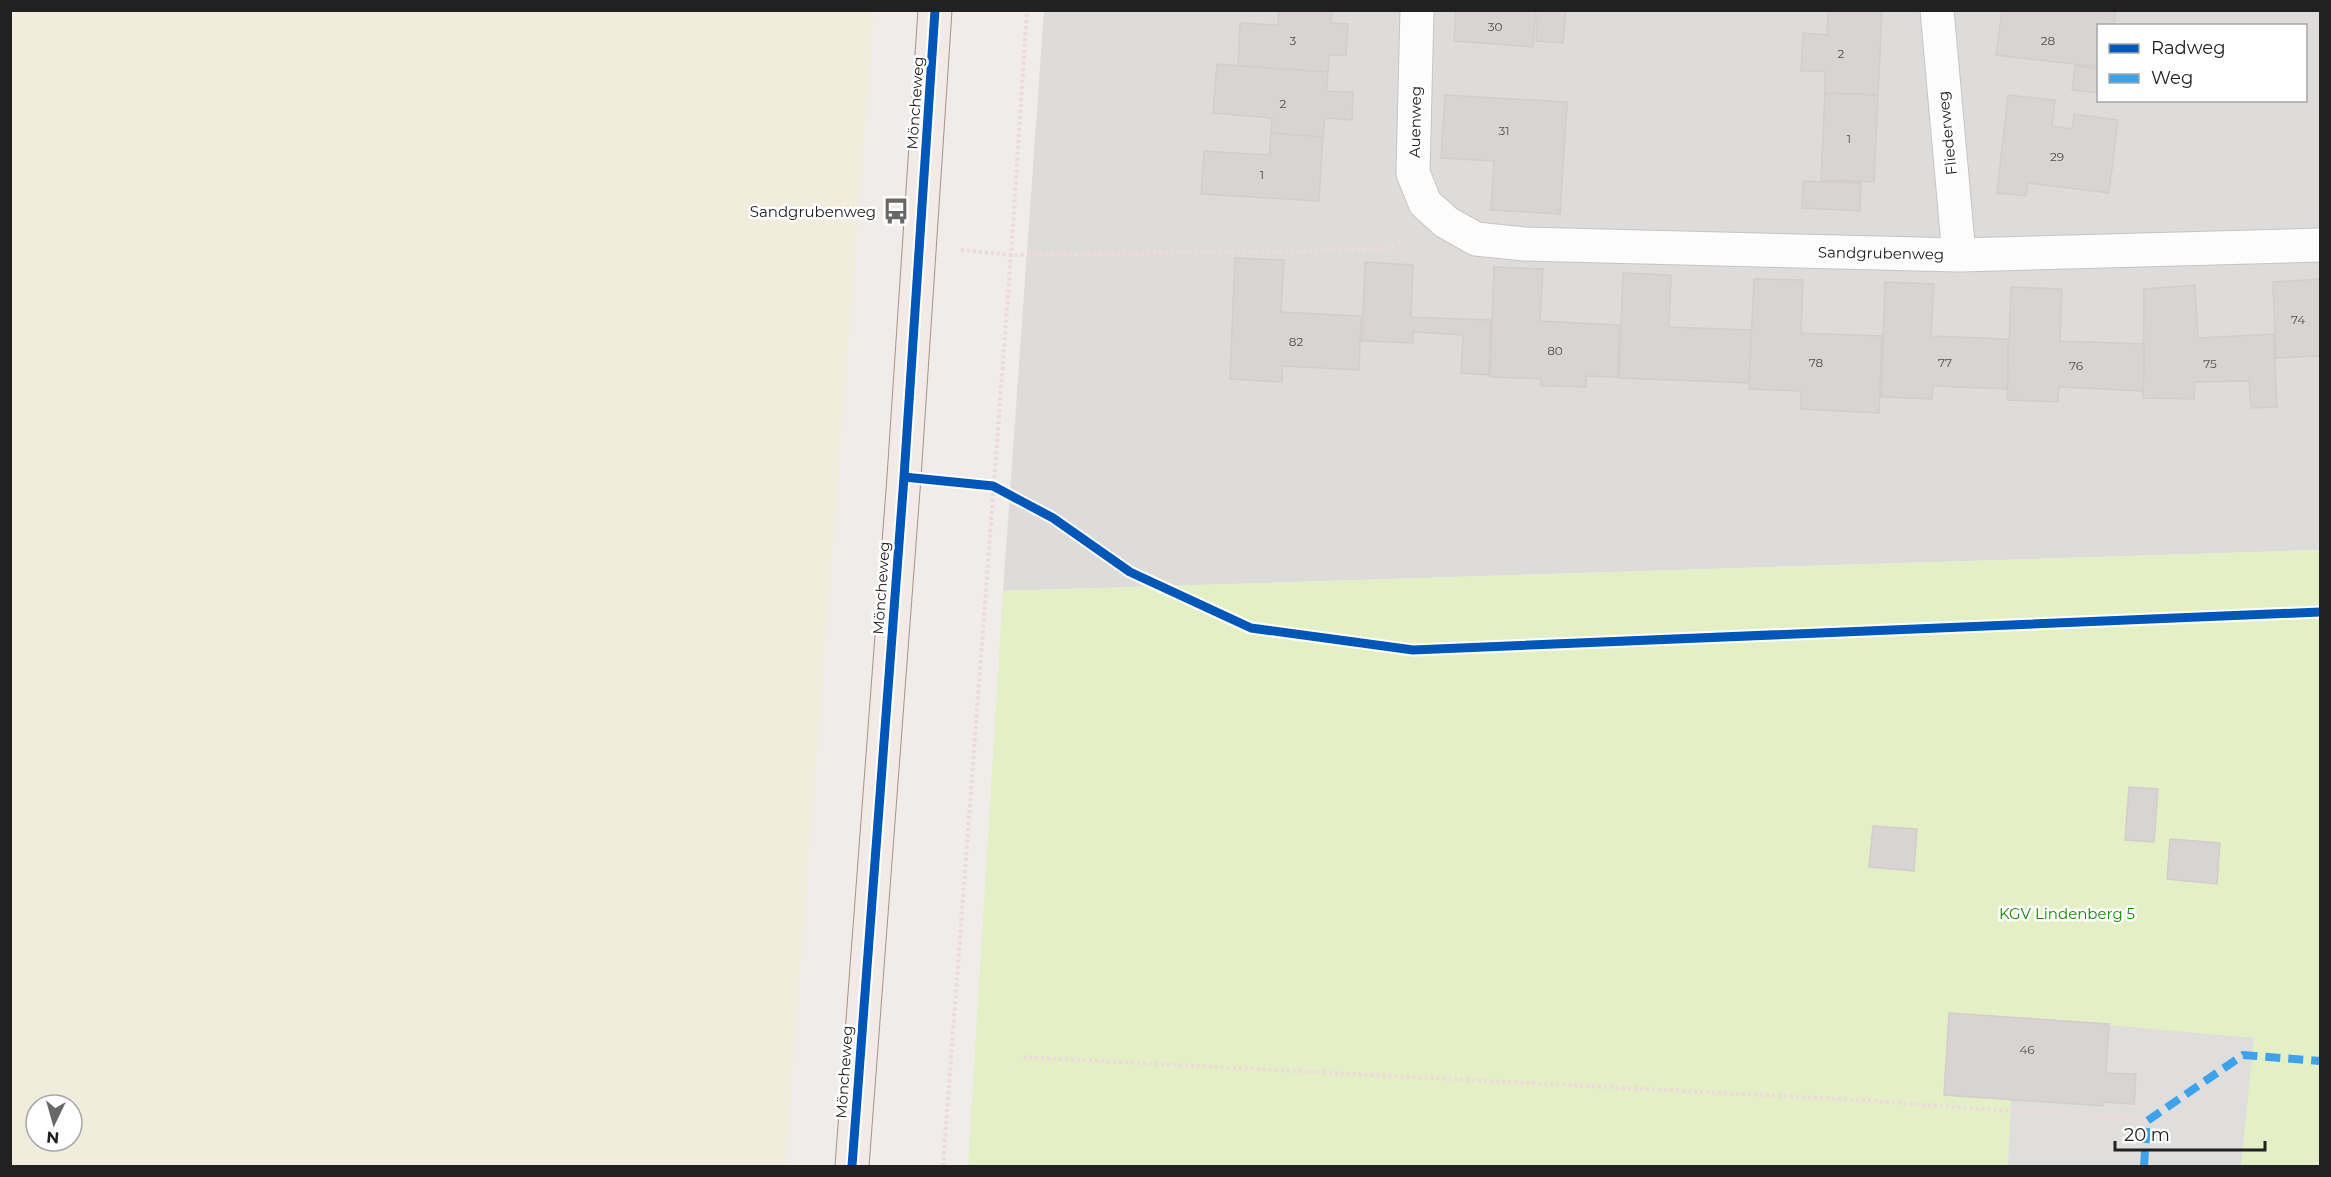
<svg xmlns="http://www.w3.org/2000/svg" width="2331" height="1177" font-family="Montserrat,sans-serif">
  <rect width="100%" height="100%" fill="#efecea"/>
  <!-- residential -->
  <path fill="#dedcdb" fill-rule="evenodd" d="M 1044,11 L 2320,11 L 2320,550 L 1003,591 ZM 2098,26 L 2306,26 L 2306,100 L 2098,100 Z"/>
  <!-- farmland -->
  <path fill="#f1eddc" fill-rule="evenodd" d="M 10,11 L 874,11 L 785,1166 L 11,1166 ZM 36,1105 L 72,1105 L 72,1141 L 36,1141 Z"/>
  <!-- grass -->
  <path fill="#e5efc6" d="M 2320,550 L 2320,1166 L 968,1166 L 1003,591 Z"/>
  <!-- parking -->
  <path fill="#dfdedd" d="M 2109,1025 L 2254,1038 L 2241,1166 L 2008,1166 L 2011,1100 L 2103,1106 L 2104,1102 L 2134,1103 L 2136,1075 L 2106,1073 Z"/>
  <!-- building -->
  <path fill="#d8d4d3" stroke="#d3cdcb" stroke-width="1.5" d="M 1279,10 L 1332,10 L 1331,23 L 1348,24 L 1346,55 L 1329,55 L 1328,72 L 1238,66 L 1240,23 L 1278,25 Z
    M 1456,10 L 1536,10 L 1533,47 L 1454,41 Z
    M 1538,10 L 1566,10 L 1563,43 L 1536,41 Z
    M 1828,10 L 1882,10 L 1878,95 L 1825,93 L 1825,71 L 1801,71 L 1803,33 L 1827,35 Z
    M 2002,10 L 2116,10 L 2114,26 L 2098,26 L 2098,67 L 1996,55 Z
    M 1217,64 L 1328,72 L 1326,91 L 1353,92 L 1352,120 L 1325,118 L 1323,137 L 1271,133 L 1272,118 L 1213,113 Z
    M 2075,66 L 2098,69 L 2098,93 L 2072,90 Z
    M 1825,93 L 1878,95 L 1874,182 L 1821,180 Z
    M 1445,95 L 1567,102 L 1560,214 L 1491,210 L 1494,161 L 1441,158 Z
    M 2008,95 L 2055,100 L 2052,126 L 2072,129 L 2074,114 L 2118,120 L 2109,193 L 2028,183 L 2026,196 L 1997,193 Z
    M 1271,133 L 1323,137 L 1319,201 L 1201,194 L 1204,151 L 1269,155 Z
    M 1803,181 L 1861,183 L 1860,211 L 1802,208 Z
    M 1235,258 L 1284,260 L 1281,312 L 1361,316 L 1359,370 L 1282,366 L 1282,382 L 1230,379 Z
    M 1365,262 L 1413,265 L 1411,317 L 1491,320 L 1489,375 L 1461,373 L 1463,335 L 1413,332 L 1413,343 L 1362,341 Z
    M 1494,267 L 1543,269 L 1540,321 L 1620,325 L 1618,377 L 1586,376 L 1586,387 L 1541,386 L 1541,379 L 1490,377 Z
    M 1623,273 L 1671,275 L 1669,327 L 1751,330 L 1749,383 L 1619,378 Z
    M 1754,279 L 1803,280 L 1801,333 L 1882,336 L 1879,413 L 1801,409 L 1801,391 L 1749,389 Z
    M 2320,279 L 2320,373 L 2320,356 L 2276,358 L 2273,282 Z
    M 1885,282 L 1934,284 L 1931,336 L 2008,339 L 2007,389 L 1933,386 L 1932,399 L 1881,397 Z
    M 2195,285 L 2198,338 L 2274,334 L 2277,407 L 2251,408 L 2249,381 L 2195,382 L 2194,399 L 2143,398 L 2144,289 Z
    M 2011,287 L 2062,289 L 2060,341 L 2145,344 L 2143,391 L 2059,387 L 2058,402 L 2007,400 Z
    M 2129,787 L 2158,789 L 2154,842 L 2125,840 Z
    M 1873,826 L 1917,829 L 1914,871 L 1869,867 Z
    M 2170,839 L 2220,843 L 2217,884 L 2167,879 Z
    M 1949,1013 L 2109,1024 L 2106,1073 L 2136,1074 L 2134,1104 L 2104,1102 L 2103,1106 L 1944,1095 Z"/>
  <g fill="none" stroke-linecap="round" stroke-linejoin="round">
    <!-- minor casing -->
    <g stroke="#c6c5c4" stroke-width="35">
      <path id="minor" d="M 1417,10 L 1413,173 L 1425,203 L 1446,222 L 1476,239 L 1525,244 L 1959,255 L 2320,245
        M 1937,10 L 1959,255"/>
    </g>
    <!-- major casing -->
    <g stroke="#a69486" stroke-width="35">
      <path id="major" d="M 852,1166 L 904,477 L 935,10"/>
    </g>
    <!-- path -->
    <path stroke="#ecdadc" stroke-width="4" stroke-dasharray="3 3" stroke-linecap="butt" d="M 961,250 L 1011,255 L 1383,250 L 1404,241
      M 1023,1057 L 1860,1100 L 2147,1121
      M 943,1166 L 1011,255 L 1027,10"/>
    <!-- minor -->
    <use href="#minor" stroke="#fdfcfc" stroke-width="33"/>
    <!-- major -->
    <use href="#major" stroke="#f2eae6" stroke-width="33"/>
    <!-- quiet -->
    <path stroke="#3ea2ea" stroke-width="8" stroke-dasharray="15 8" stroke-linecap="butt" d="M 2144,1166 L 2147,1121 L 2243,1055 L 2320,1061"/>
    <!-- cycleway casing -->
    <g stroke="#fff" stroke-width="13">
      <path id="cycleway" d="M 904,477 L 993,486 L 1053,518 L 1130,572 L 1251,628 L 1413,650 L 2320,612
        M 852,1166 L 904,477 L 935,10"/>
    </g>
    <!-- cycleway -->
    <use href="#cycleway" stroke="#0057b8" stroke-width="9"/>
  </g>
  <!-- icons -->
  <defs>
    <g id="bus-bare" transform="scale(2.07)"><path d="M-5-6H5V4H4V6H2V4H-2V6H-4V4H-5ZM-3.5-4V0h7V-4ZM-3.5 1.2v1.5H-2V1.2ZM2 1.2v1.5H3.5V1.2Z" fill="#696867" stroke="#fff" stroke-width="2.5" paint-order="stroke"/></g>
  </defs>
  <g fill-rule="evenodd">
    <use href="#bus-bare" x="896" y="211"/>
  </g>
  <g text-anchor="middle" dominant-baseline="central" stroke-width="5" stroke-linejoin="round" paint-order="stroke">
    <!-- number labels -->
    <g font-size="12" fill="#4f4e4e">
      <text x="1495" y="26">30</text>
      <text x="1293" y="40">3</text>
      <text x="2048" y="40">28</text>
      <text x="1841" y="53">2</text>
      <text x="1283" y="103">2</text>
      <text x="1504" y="130">31</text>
      <text x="1849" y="138">1</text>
      <text x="2057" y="156">29</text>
      <text x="1262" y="174">1</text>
      <text x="2298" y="319">74</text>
      <text x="1296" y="341">82</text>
      <text x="1555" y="350">80</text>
      <text x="1816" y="362">78</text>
      <text x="1945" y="362">77</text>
      <text x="2210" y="363">75</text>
      <text x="2076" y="365">76</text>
      <text x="2027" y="1049">46</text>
    </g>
    <!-- street labels -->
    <g font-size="15" fill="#212121" stroke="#fff">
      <text transform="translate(915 103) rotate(-86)">Möncheweg</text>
      <text transform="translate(1415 122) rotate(-89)">Auenweg</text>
      <text transform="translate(1947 133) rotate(-96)">Fliederweg</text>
      <text transform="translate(1881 253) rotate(1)">Sandgrubenweg</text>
      <text transform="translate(881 588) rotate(-86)">Möncheweg</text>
      <text transform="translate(844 1072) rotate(-86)">Möncheweg</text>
    </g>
    <!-- poi labels -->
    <g font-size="15" fill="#212121" stroke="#fff" text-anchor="end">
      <text x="876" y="211">Sandgrubenweg</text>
    </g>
    <!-- park labels -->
    <g font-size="15" fill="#148801" stroke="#fff">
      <text x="2067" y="913">KGV Lindenberg 5</text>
    </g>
  </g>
  <!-- border -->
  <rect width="2331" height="1177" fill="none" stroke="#212121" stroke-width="24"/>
  <!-- legend -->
  <rect x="2097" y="24" width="210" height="78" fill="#ffffff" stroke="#a6a6a6" stroke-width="1.5"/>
  <rect x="2109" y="44" width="30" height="9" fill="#0057b8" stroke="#a6a6a6" stroke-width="1.5"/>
  <text x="2151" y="54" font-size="18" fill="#212121">Radweg</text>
  <rect x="2109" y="74" width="30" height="9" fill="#3ea2ea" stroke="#a6a6a6" stroke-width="1.5"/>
  <text x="2151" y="84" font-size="18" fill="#212121">Weg</text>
  <!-- north arrow -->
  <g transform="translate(54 1123) rotate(185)"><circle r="28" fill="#ffffff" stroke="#a6a6a6" stroke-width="1.5"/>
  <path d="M0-4.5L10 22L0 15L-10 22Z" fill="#696867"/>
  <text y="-9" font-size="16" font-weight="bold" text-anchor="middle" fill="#212121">N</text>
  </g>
  <!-- scale -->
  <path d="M2115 1141v9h150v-9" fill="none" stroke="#212121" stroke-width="3"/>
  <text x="2124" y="1141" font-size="18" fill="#212121" stroke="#ffffff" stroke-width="4.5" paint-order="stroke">20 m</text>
</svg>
